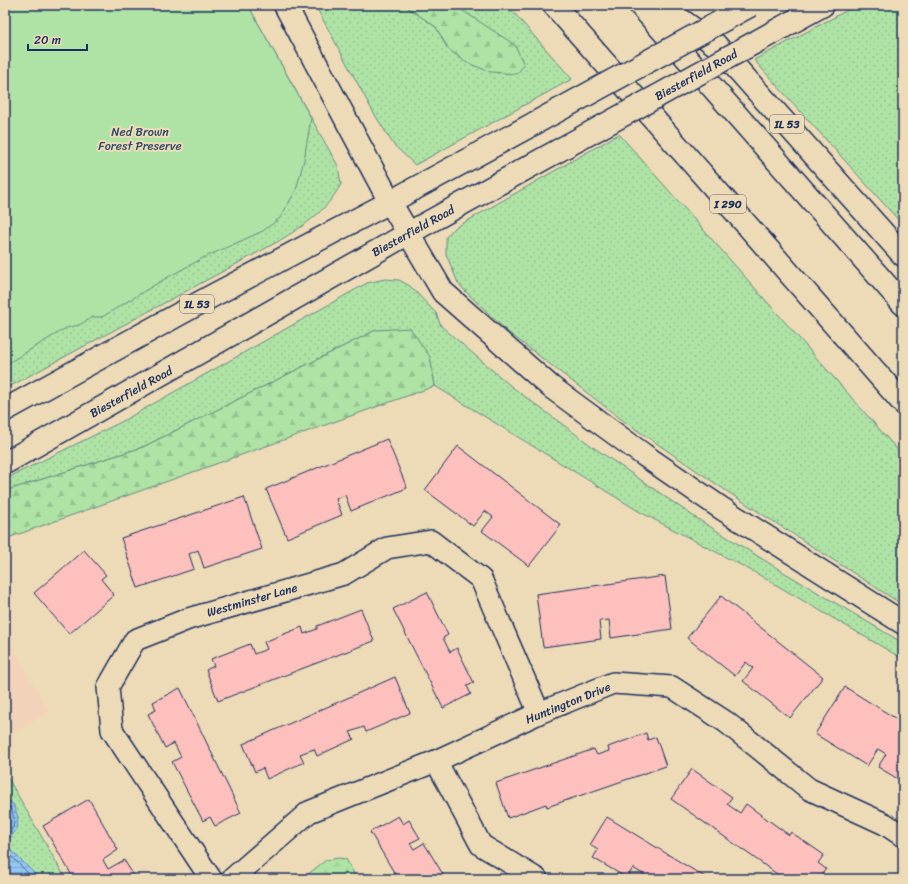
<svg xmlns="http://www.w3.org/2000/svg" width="908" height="884" font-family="Sriracha,sans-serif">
  <defs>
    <pattern id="grass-dots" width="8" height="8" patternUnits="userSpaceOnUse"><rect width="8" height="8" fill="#aee3a5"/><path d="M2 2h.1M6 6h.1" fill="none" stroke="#95c390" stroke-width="1.8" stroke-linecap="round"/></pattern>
    <pattern id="forest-firs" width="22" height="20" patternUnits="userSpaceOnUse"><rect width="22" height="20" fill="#aee3a5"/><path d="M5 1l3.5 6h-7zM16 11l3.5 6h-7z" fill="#95c390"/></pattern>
    <pattern id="wetland-marsh" width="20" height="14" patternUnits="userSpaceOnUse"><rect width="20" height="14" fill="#aee3a5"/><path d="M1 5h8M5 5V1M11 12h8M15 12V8" fill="none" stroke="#95c390"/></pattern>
    <pattern id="water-rules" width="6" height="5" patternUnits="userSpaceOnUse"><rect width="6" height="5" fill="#94c6f0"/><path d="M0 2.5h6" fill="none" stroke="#7faad0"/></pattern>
  </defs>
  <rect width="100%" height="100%" fill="#eddbb8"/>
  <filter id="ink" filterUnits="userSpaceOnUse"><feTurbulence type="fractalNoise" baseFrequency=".025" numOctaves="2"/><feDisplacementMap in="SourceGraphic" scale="8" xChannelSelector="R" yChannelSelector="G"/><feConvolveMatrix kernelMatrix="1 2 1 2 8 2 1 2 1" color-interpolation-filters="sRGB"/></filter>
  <g filter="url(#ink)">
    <!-- built -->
    <path fill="#f2d3ba" d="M 5,635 L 50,712 L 5,737 Z"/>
    <!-- grass -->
    <path fill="url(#grass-dots)" stroke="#648982" d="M 248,5 L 338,166 L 341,184 C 325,213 306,224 279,241 L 5,389 L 5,304 Z
      M 315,5 L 404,5 L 436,27 L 448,49 L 456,7 L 454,5 L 507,5 L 572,79 L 415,165 L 393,144 L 372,110 Z
      M 857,5 L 903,5 L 903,225 L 754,60 Z
      M 619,134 L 903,456 L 903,605 L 731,494 L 625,422 L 508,332 L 466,292 L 458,283 L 446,254 L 446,237 L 453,229 Z
      M 385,279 L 399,280 L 410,286 L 436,313 L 441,326 L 512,387 L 593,447 L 696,518 L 785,573 L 903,643 L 903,659 L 754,572 L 640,512 L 435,386 L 430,357 L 376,330 L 143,447 L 5,491 L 5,479 L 121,422 L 367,283 Z
      M 5,773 L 66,879 L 40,879 L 7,846 L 9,839 L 17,829 L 13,804 L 5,798 Z"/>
    <!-- forest -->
    <path fill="url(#forest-firs)" stroke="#648982" d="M 404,5 L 454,5 L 515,45 L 524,65 L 517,74 L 491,72 L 467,63 L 448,49 L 436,27 Z
      M 410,328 L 430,357 L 435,386 L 5,539 L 5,491 L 143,447 L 376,330 Z"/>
    <!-- wetland -->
    <path fill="url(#wetland-marsh)" stroke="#648982" d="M 339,858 L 346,859 L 357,879 L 302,879 L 326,860 Z"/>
    <!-- green -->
    <path fill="#aee3a5" stroke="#648982" d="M 5,5 L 248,5 L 311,118 L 304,160 L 296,190 L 280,218 L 263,231 L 203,258 L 161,281 L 102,317 L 93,317 L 79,325 L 66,328 L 5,365 Z"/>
    <!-- water -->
    <path fill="url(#water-rules)" stroke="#648ab6" d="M 5,798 L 13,804 L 18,817 L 17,829 L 9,839 L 7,846 L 40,879 L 5,879 Z"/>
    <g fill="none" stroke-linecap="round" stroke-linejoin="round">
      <!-- shore -->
      <path stroke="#4b6b98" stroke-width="1" d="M 5,803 C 12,808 16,818 13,827 C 12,831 7,834 5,838
        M 5,850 L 34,879"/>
    </g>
    <!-- building -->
    <path fill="#fdc0bd" stroke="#1b2f5e" d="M 387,439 L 407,488 L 351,511 L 345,495 L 336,499 L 342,515 L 287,538 L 266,489 Z
      M 458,446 L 561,525 L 529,566 L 482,531 L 493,517 L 485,511 L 473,526 L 425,490 Z
      M 244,497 L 262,549 L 204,568 L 198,550 L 189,554 L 194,569 L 138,588 L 121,538 Z
      M 84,550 L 106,575 L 101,579 L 114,595 L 69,634 L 34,593 Z
      M 665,576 L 672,629 L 611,638 L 609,620 L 599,621 L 601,639 L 543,647 L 536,594 Z
      M 427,592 L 448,635 L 443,638 L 450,652 L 457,648 L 474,683 L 467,686 L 471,694 L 443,708 L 393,609 Z
      M 721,596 L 823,677 L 790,718 L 743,681 L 753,668 L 746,662 L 735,676 L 687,638 Z
      M 361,609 L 374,641 L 218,701 L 206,670 L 214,666 L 211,659 L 250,644 L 254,654 L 267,649 L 264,642 L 302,627 L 304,634 L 317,629 L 317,626 Z
      M 395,677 L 410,713 L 366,732 L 364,727 L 350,732 L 354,739 L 317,756 L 314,749 L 300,754 L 304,762 L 267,779 L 263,768 L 255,772 L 243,744 Z
      M 845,687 L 903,723 L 903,782 L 878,767 L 886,754 L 878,749 L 867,766 L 815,734 Z
      M 180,688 L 241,813 L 215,826 L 210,817 L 203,821 L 172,762 L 181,757 L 174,743 L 165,748 L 148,714 L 156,710 L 153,702 Z
      M 646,733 L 648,740 L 656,737 L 666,766 L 547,807 L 546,804 L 508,818 L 496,783 L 594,749 L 597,755 L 609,751 L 608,747 Z
      M 692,769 L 732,797 L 727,804 L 740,813 L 746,804 L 789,835 L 791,832 L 824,855 L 818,863 L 826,869 L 818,879 L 784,879 L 671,799 Z
      M 89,799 L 118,850 L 103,860 L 108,869 L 124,860 L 136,879 L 74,879 L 43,826 Z
      M 398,816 L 403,824 L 409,820 L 420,838 L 410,843 L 414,849 L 424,843 L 444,876 L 439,879 L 398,879 L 370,832 Z
      M 607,817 L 708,879 L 644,879 L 646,876 L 633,868 L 627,878 L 593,858 L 598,850 L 590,845 Z"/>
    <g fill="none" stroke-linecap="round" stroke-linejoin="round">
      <!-- minor casing -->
      <g stroke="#1b2f5e" stroke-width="24">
        <path id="minor" d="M 436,761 L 481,845 L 537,879
          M 211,879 L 112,730 L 108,687 L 135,640 L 188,619 L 344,574 L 387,548 L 431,541 L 481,579 L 539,713
          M 232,879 L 309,812 L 436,761 L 539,713 L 613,683 L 672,687 L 726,722 L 809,789 L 885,824 L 903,836"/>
      </g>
      <!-- major casing -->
      <g stroke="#1b2f5e" stroke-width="25">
        <path id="major" d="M 783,27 L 823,5
          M 5,410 L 212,296 L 390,202 L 535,123
          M 5,463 L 409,233 L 563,148"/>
      </g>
      <!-- highway casing -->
      <g stroke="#1b2f5e" stroke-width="25">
        <path id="highway" d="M 285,5 L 390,202 L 443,292 L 551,387 L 644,455 L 721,508 L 903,623
          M 554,5 L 903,403
          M 640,5 L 903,304
          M 660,5 L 716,45 L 903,255"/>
      </g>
      <!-- minor -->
      <use href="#minor" stroke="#eddbb8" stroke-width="21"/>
      <!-- major -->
      <use href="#major" stroke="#eddbb8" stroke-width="22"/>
      <!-- highway -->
      <use href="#highway" stroke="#eddbb8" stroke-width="22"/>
      <!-- major-bridge casing -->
      <g stroke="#1b2f5e" stroke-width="25" stroke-linecap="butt">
        <path id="major-bridge" d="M 535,123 L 751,5
          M 563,148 L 783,27"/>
      </g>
      <!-- major-bridge -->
      <use href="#major-bridge" stroke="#eddbb8" stroke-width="22"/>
    </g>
  </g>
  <g text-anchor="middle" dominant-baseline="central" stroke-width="4" stroke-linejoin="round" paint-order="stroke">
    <!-- shield labels -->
    <g fill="#eddbb8" stroke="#5a6379" stroke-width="1">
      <rect x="770" y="115" width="34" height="18" rx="3"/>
      <rect x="710" y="195" width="36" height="18" rx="3"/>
      <rect x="180" y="295" width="34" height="18" rx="3"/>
    </g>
    <g font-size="11" font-weight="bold" fill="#1b2f5e">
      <text x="787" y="124">IL 53</text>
      <text x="728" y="204">I 290</text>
      <text x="197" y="304">IL 53</text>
    </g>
    <!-- street labels -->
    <g font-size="12" fill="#1b2f5e" stroke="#eddbb8">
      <text transform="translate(696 75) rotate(-29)">Biesterfield Road</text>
      <text transform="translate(413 231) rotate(-29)">Biesterfield Road</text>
      <text transform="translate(131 392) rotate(-29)">Biesterfield Road</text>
      <text transform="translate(252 600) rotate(-16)">Westminster Lane</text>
      <text transform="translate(568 703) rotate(-22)">Huntington Drive</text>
    </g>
    <!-- park labels -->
    <g font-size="12" fill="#314a69" stroke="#eddbb8">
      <text x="140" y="132">Ned Brown<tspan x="140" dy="14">Forest Preserve</tspan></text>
    </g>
  </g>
  <!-- margin -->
  <rect width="908" height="884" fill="none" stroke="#eddbb8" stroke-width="20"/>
  <rect x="10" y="10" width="888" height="864" fill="none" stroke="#1b2f5e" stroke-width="1.5" filter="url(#ink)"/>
  <!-- scale -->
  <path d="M28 44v6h59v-6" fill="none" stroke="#1b2f5e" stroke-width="2"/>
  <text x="34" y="44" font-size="12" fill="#1b2f5e" stroke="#eddbb8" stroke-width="3" paint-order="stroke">20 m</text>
</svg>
